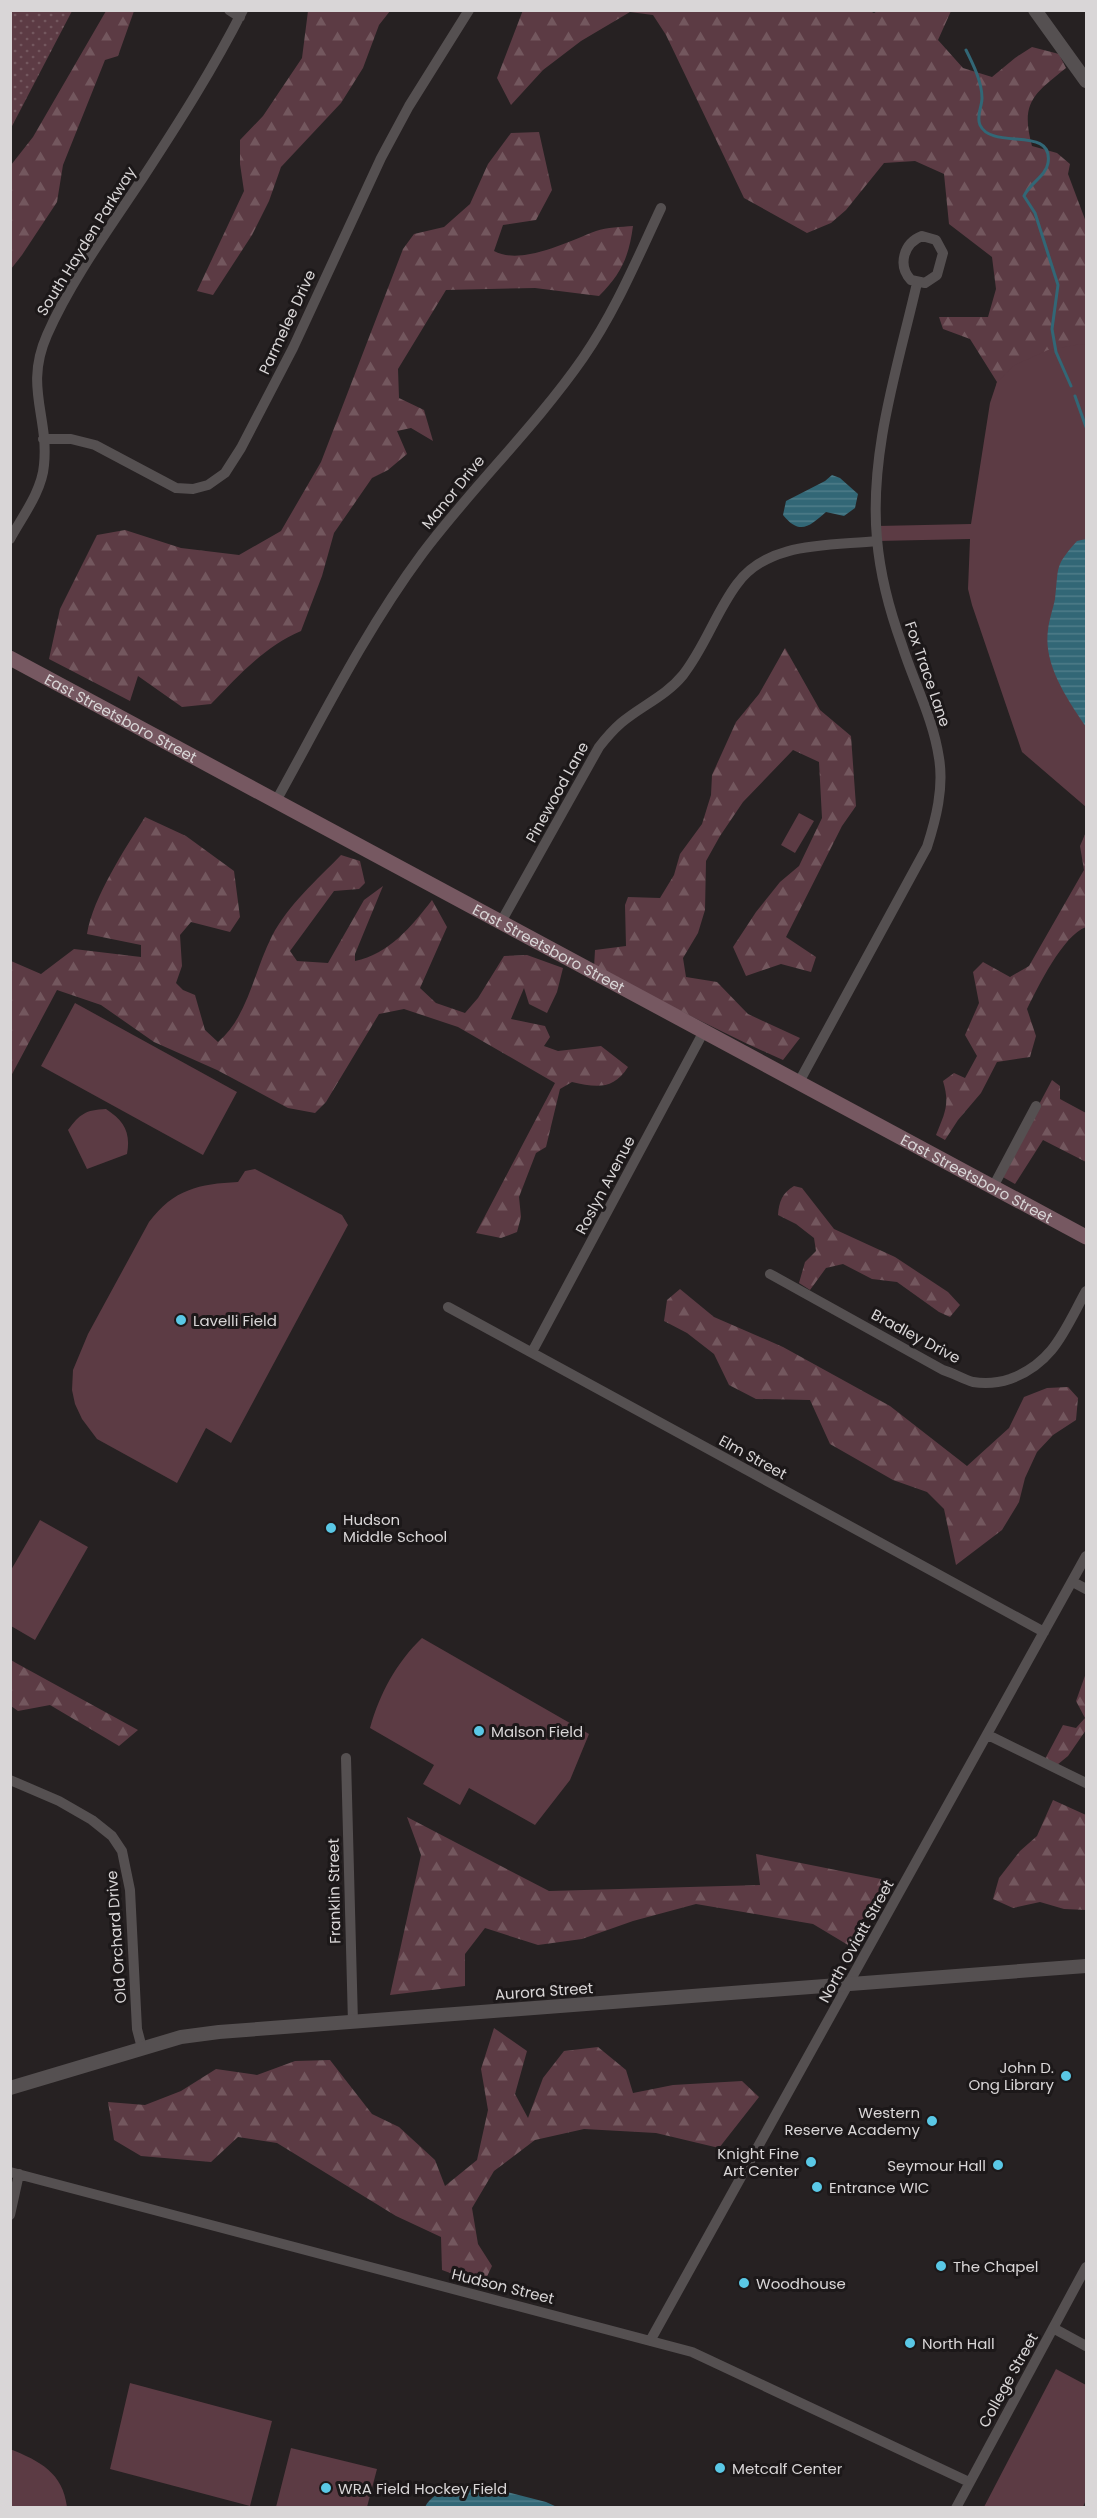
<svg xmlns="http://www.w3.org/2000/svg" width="1097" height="2518" font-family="Poppins,sans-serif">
  <defs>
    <pattern id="grass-dots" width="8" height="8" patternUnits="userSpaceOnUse" patternTransform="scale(1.5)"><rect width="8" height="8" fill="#5c3b44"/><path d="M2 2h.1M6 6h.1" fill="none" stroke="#73575e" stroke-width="1.8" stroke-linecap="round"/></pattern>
    <pattern id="forest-firs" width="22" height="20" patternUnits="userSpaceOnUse" patternTransform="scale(1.5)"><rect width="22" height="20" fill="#5c3b44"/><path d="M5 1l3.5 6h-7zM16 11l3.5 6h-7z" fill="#73575e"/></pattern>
    <pattern id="water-rules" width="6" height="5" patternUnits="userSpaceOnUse" patternTransform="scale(1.5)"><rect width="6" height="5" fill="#326776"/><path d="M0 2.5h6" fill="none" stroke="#4f7c89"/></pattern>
  </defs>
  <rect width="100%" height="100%" fill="#262122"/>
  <!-- grass -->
  <path fill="url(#grass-dots)" d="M 11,10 L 72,11 L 11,128 L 10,11 Z"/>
  <!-- forest -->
  <path fill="url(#forest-firs)" d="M 523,10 L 868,10 L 874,13 L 879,10 L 951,11 L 938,40 L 963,68 L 992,77 L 1015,58 L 1032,47 L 1059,54 L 1066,68 C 1034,94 1020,102 1032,146 L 1057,153 L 1070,164 L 1068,174 L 1086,222 L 1086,416 L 984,444 L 997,382 L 970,339 L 943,329 L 939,317 L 988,317 L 996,289 L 992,257 L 949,224 L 944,174 L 915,161 L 884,163 L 846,210 L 831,223 L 807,233 L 744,198 L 666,35 L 653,15 L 630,12 L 581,41 L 543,70 L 511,105 L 497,78 Z
    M 106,11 L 134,11 L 118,56 L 105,60 L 63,165 L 57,202 L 22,255 L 11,269 L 11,165 L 33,137 Z
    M 308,11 L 390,11 L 379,25 L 363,68 L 341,103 L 281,167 L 269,201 L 252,235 L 213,295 L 197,291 L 244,191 L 240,164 L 240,140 L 263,116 L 302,58 Z
    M 539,132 L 552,190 L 536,220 L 503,225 L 494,251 C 521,266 569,241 596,231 C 607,227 621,227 633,226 C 629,257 621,274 599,296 L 535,288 L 446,290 L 398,369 L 399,398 L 424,410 L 433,441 L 411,428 L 397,431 L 407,454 L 388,470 L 372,478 L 334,533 L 322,576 L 301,631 C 264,647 239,675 211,704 L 182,707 L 138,676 L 130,701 L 49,659 L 60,609 L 97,535 L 125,530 L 181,548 L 239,555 L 281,531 L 321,462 L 403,249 L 414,234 L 444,227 L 470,204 L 488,164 L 511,133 Z
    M 785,648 L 820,710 L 851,736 L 856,806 L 842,826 L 786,937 L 816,957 L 811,972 L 781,964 L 746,976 L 733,947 L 756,912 L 780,882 L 799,866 L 822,818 L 819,762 L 793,750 L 743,802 L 720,836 L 706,861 L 705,910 L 698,933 L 683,958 L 686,977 L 717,982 L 748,1014 L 800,1038 L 783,1060 C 719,1032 657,998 594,968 L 595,950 L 626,946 L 625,905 L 628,897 L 660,898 L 674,875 L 680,854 L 702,824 L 711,795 L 712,775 L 736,722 L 759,694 Z
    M 145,817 L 186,836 L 234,871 L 240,917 L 230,932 L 191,922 L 180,935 L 182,966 L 176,983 L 183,990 L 195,995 L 205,1030 L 218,1042 C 248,1017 254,971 272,936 C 288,905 317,880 341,855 L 360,861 L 365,883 L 359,889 L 334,891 L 290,951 L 297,961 L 328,963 L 364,900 L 383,886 L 355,954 L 355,961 C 389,954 412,926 432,900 L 447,927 L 420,988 L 436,1003 L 465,1013 L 478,998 L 504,956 L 527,955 L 563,968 L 557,992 L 547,1013 L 529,1004 L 524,988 L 511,1019 L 545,1026 L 550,1037 L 544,1046 L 558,1051 L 601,1046 L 628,1067 C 613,1091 595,1087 572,1082 L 560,1089 L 546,1147 L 536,1153 L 519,1197 L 521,1217 L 517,1232 L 501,1238 L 476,1233 L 555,1083 L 458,1027 L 404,1009 L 379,1014 L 326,1102 L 315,1113 L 288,1108 L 217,1070 L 154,1042 L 101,1005 L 57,990 L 11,1076 L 11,961 L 41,974 L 74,949 L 141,957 L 141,945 L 87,934 C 93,897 125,849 145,817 Z
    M 1086,832 L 1086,927 C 1063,935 1038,987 1027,1009 L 1036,1036 L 1030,1057 L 997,1062 L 981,1093 L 958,1120 L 945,1140 L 936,1135 C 945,1113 950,1104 943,1081 L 954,1073 L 965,1078 L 977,1056 L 965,1035 L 979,1003 L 973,972 L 983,962 L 1010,977 L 1029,966 L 1084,870 L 1080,846 Z
    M 1052,1080 L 1060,1086 L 1060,1099 L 1086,1113 L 1086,1162 L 1043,1140 L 1015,1184 L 1001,1176 Z
    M 794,1186 L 802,1188 L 834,1229 L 895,1257 L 948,1292 L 960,1305 L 950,1317 L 939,1312 L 897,1282 L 872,1279 L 843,1264 L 826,1268 L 810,1290 L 799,1283 L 805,1262 L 816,1251 L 814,1238 L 796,1224 L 778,1215 C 779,1202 782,1193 794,1186 Z
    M 680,1289 L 714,1317 L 783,1347 L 890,1406 L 967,1466 L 1009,1428 L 1024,1397 L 1047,1388 L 1068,1387 L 1078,1398 L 1076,1420 L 1053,1435 L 1037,1452 L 1025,1478 L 1019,1502 L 1002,1530 L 956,1565 L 944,1509 L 927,1492 L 893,1480 L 830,1444 L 810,1400 L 756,1399 L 729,1385 L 714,1354 L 687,1333 L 664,1321 L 667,1300 Z
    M 11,1660 L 16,1663 L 138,1730 L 119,1746 L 50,1705 L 18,1711 L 11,1706 Z
    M 1086,1673 L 1086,1730 L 1068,1756 L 1057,1765 L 1045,1759 L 1063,1725 L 1076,1728 L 1085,1718 L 1076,1701 Z
    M 1053,1800 L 1086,1815 L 1086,1910 L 1064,1909 L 1040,1902 L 1013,1908 L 993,1899 L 999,1878 L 1020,1851 L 1037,1836 Z
    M 407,1817 L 549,1891 L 760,1885 L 756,1854 L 886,1880 L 848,1945 L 813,1924 L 696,1904 L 633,1921 L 582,1939 L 538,1945 L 485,1928 L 465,1954 L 465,1986 L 390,1995 L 421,1855 Z
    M 494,2028 L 527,2051 L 515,2094 L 528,2118 L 543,2078 L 564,2051 L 598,2047 L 626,2070 L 633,2093 L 673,2085 L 742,2081 L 759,2097 L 719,2148 L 656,2133 L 584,2129 L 535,2140 L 494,2171 L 472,2208 L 478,2244 L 492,2266 L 483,2285 L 442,2270 L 441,2237 L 396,2216 L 277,2143 L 238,2137 L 211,2162 L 141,2156 L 114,2140 L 108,2102 L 145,2105 L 181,2091 L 216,2069 L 257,2075 L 295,2061 L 330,2060 L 372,2114 L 399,2127 L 435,2160 L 445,2186 L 477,2160 L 488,2110 L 481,2069 Z"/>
  <!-- park -->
  <path fill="#5c3b44" d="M 1081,344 L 1086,345 L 1086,807 L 1022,752 L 972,605 L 968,589 L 970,539 L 877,541 L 877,526 L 971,524 L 990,403 L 997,382 L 1015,365 L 1048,350 Z
    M 799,813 L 814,821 L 795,853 L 781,845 Z
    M 75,1003 L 237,1092 L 203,1155 L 41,1066 Z
    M 106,1109 C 124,1121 131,1132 127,1154 L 87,1169 L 68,1130 C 80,1114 85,1110 106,1109 Z
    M 255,1169 L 342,1215 L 348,1225 L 231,1443 L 206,1428 L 177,1483 L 97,1439 L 82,1419 L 75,1404 L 72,1390 L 73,1370 L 88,1334 L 149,1222 C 174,1189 199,1184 238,1182 L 245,1171 Z
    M 40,1520 L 88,1547 L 35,1640 L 11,1626 L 11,1570 Z
    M 422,1638 L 589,1734 L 570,1780 L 535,1825 L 469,1788 L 460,1805 L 423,1784 L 434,1765 L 370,1728 C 380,1693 396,1663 422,1638 Z
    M 1056,2369 L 1086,2385 L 1086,2500 L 1083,2507 L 984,2507 Z
    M 130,2383 L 272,2421 L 250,2506 L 110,2469 Z
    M 291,2448 L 377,2469 L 367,2507 L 276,2507 Z
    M 10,2449 C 40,2461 63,2473 67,2507 L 11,2507 Z"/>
  <!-- water -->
  <path fill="url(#water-rules)" d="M 832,475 L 840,478 L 858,494 L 855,508 L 844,516 L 826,512 C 810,526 800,536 783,515 L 786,501 L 825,481 Z
    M 1086,539 L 1086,727 C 1068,700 1043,665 1048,630 C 1049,620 1053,609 1055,599 C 1059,566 1054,567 1077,541 Z
    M 484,2486 L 546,2502 L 557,2507 L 425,2507 C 435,2487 464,2487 484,2486 Z"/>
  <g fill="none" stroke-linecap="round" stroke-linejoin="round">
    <!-- stream -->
    <path stroke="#326776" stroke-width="3" d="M 966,50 C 973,64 982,82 982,98 C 982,107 976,116 980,125 C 992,151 1054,125 1048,163 C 1046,176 1030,183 1024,196 L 1035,213 L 1058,285 L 1052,329 L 1056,352 L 1071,386
      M 1075,396 L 1086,427"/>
    <!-- minor -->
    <path stroke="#555051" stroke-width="10" d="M 229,10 L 240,17
      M 922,236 L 936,240 L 943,253 L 937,275 L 925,283 L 911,280 C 897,265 904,243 922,236 Z
      M 43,439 L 71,439 L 95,445 L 176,488 L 193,489 L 208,485 L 225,473 L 241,448 L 293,348 L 381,158 L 409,106 L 469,10
      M 10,539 C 22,517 42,491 44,465 C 49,416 24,387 47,335 C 70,282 110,227 142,179 C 178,124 213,69 243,10
      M 276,801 C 322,718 365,631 422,554 C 473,486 535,427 583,358 C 615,312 637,259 661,208
      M 501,922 L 599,747 C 606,738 613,730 621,723 C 641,706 666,696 683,675 C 705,647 716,612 737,584 C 768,541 830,546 877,541
      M 799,1082 L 927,847 C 936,819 944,788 939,758 C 933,718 914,683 902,645 C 890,612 880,574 877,539 C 869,453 898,366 917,283
      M 993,1187 L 1036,1106
      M 770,1274 L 943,1370 C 953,1373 963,1379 973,1382 C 985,1384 998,1383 1010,1379 C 1054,1363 1065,1329 1086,1291
      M 448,1307 L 1044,1632
      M 532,1352 L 704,1031
      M 1073,1582 L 1086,1589
      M 988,1735 L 1086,1783
      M 346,1758 L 353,2023
      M 10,1780 L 59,1801 L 92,1820 L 112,1836 L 122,1851 L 130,1890 L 137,2029 L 142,2048
      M 10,2172 L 692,2352 L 969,2482
      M 10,2215 L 19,2174
      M 1053,2328 L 1086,2346
      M 650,2341 L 1086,1556
      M 956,2508 L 1086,2267"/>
    <!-- tertiary -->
    <path stroke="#555051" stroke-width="14" d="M 1035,10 L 1086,81
      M 10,2088 L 181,2037 L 219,2032 L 1086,1966"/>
    <!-- secondary -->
    <path stroke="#765861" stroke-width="15" id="s1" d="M 10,658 L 1086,1237"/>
  </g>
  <!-- markers -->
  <g fill="#5ac8e6" stroke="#1c1819" stroke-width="2">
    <circle cx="181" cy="1320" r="6"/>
    <circle cx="331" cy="1528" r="6"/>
    <circle cx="479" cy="1731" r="6"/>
    <circle cx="1066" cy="2076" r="6"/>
    <circle cx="932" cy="2121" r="6"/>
    <circle cx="811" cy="2162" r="6"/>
    <circle cx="998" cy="2165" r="6"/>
    <circle cx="817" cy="2187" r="6"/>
    <circle cx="941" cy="2266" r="6"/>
    <circle cx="744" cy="2283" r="6"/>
    <circle cx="910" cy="2343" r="6"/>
    <circle cx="720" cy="2468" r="6"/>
    <circle cx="326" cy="2488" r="6"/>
  </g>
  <g text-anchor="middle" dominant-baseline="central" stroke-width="6" stroke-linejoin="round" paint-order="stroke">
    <!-- street labels -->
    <g font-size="15" fill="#d9d6d7" stroke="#1c1819">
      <text transform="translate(86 241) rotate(-58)">South Hayden Parkway</text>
      <text transform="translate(287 322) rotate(-65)">Parmelee Drive</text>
      <text transform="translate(453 492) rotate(-51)">Manor Drive</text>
      <text transform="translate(928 674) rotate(71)">Fox Trace Lane</text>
      <text stroke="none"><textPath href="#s1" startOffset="126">East Streetsboro Street</textPath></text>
      <text transform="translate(557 792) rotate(-61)">Pinewood Lane</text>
      <text stroke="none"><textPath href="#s1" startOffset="612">East Streetsboro Street</textPath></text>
      <text stroke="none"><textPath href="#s1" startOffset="1098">East Streetsboro Street</textPath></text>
      <text transform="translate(605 1185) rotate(-62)">Roslyn Avenue</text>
      <text transform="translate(916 1336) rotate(28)">Bradley Drive</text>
      <text transform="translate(753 1457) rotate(29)">Elm Street</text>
      <text transform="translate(334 1891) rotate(-91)">Franklin Street</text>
      <text transform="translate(116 1937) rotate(-94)">Old Orchard Drive</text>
      <text transform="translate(856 1941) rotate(-61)">North Oviatt Street</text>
      <text transform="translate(544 1991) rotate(-4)">Aurora Street</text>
      <text transform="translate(503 2286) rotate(14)">Hudson Street</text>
      <text transform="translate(1008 2380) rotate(-61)">College Street</text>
    </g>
    <!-- poi labels -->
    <g font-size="15" fill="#d9d6d7" stroke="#1c1819" text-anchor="start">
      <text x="193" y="1320">Lavelli Field</text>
      <text x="343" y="1519">Hudson<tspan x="343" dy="17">Middle School</tspan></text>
      <text x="491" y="1731">Malson Field</text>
      <text x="1054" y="2067" text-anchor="end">John D.<tspan x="1054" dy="17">Ong Library</tspan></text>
      <text x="920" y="2112" text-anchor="end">Western<tspan x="920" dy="17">Reserve Academy</tspan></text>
      <text x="799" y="2153" text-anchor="end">Knight Fine<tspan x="799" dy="17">Art Center</tspan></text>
      <text x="986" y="2165" text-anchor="end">Seymour Hall</text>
      <text x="829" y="2187">Entrance WIC</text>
      <text x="953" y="2266">The Chapel</text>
      <text x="756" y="2283">Woodhouse</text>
      <text x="922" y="2343">North Hall</text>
      <text x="732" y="2468">Metcalf Center</text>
      <text x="338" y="2488">WRA Field Hockey Field</text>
    </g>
  </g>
  <!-- border -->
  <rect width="1097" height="2518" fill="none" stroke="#d9d6d7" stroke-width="24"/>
</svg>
